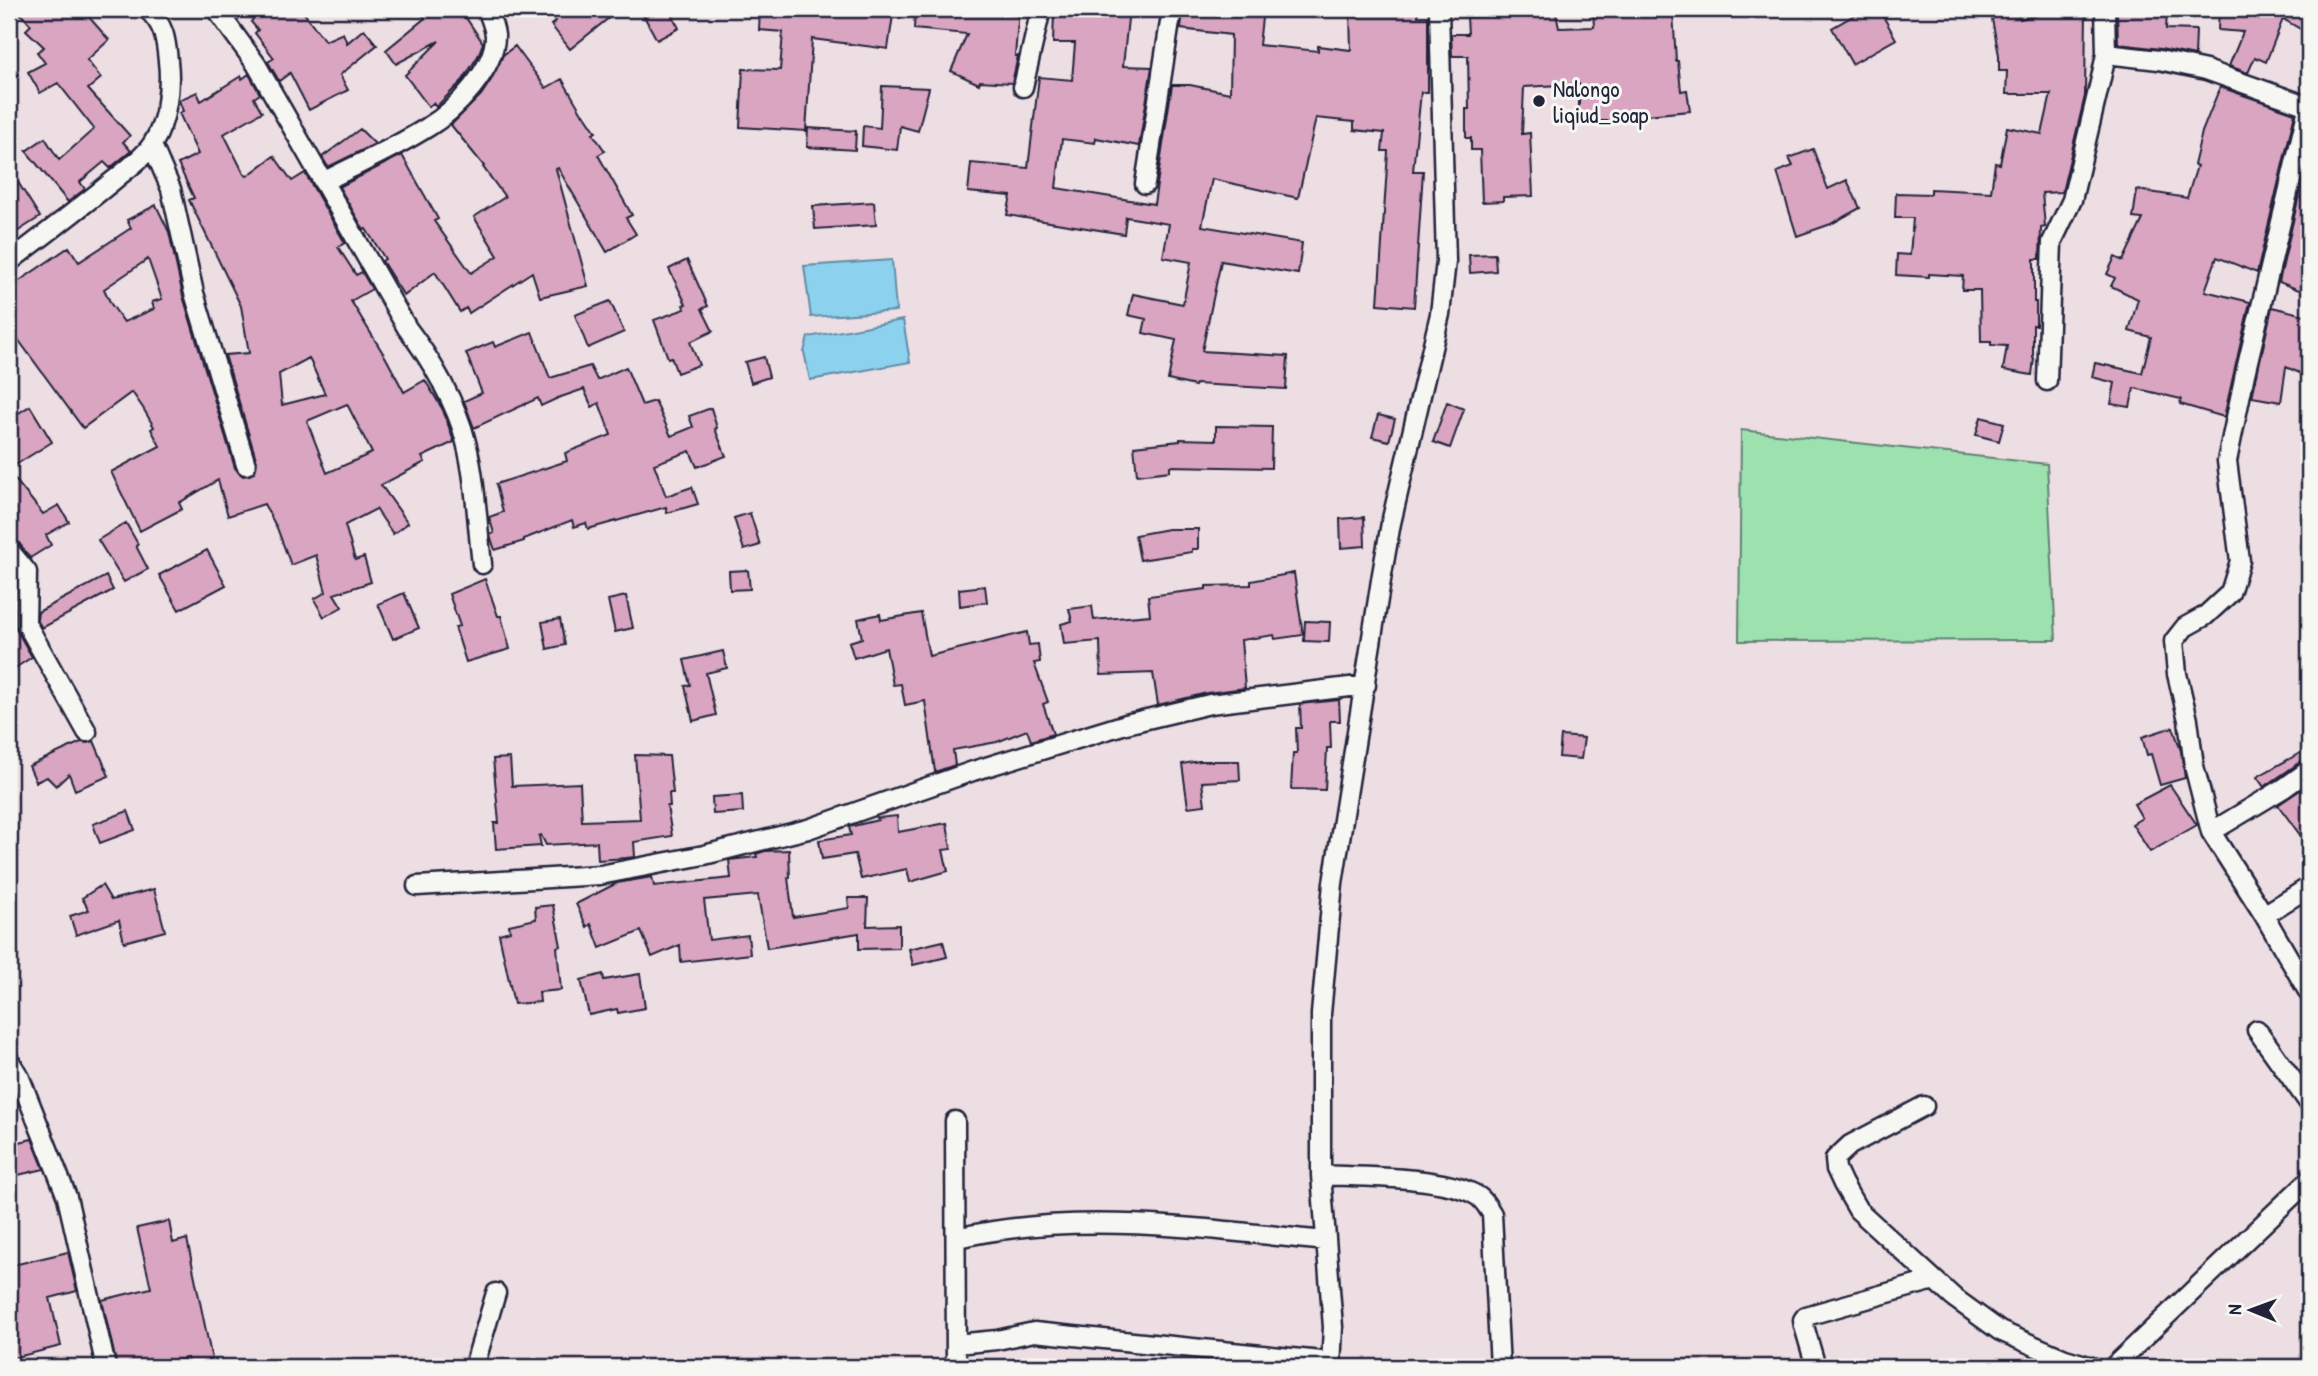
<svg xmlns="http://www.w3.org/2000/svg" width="2318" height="1376" font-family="'Patrick Hand',sans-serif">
  <rect width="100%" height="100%" fill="#eddee3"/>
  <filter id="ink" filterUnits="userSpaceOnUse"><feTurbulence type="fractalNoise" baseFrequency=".0143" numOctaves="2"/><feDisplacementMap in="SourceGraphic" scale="14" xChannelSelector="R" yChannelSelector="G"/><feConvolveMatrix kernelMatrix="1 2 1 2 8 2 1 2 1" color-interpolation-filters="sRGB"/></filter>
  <g filter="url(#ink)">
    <!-- green -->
    <path fill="#9de2ae" stroke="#608274" stroke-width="2" d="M 1741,430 L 2047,464 L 2056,640 L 1739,641 Z"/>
    <!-- water -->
    <path fill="#8cd2ee" stroke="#628ca6" stroke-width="2" d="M 892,260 L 896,311 L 811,317 L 804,266 Z
      M 903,320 L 910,362 L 810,380 L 804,352 L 808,337 Z"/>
    <!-- building -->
    <path fill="#d9a5c1" stroke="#22223b" stroke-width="2" fill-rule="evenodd" d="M 16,9 L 82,9 L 109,40 L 87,60 L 101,78 L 88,89 L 130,136 L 123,142 L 131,151 L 110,168 L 104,162 L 80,182 L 85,189 L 68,202 L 26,151 L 45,138 L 59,160 L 94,129 L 58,83 L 40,93 L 28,72 L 45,63 L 37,52 L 44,47 L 26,30 L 31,25 Z
      M 244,9 L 301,9 L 325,41 L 343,33 L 347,43 L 364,29 L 377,45 L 340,75 L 348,90 L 309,110 L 290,73 L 279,81 L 268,62 L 274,58 L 255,33 L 258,30 L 251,22 L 253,19 Z
      M 418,9 L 460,9 L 483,43 L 478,56 L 463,80 L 436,107 L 433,103 L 429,107 L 405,75 L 439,41 L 396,64 L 386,50 L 425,18 Z
      M 547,9 L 620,9 L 570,49 L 551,25 L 556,21 Z
      M 640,9 L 669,9 L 679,28 L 657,40 Z
      M 760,9 L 855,9 L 893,15 L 888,49 L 812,39 L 806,131 L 740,127 L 743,69 L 780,70 L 783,32 L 759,30 Z
      M 915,9 L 1019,9 L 1015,56 L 1018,56 L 1012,83 L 980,81 L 979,84 L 951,71 L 967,34 L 914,29 Z
      M 1066,9 L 1129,9 L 1123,66 L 1152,67 L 1139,146 L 1096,138 L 1095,143 L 1062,139 L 1056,188 L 1154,204 L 1172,85 L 1190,85 L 1230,93 L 1231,35 L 1181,29 L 1183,9 L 1263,9 L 1259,45 L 1318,51 L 1318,46 L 1351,50 L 1350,12 L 1418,9 L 1418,16 L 1428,16 L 1428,92 L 1421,92 L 1413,171 L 1423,171 L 1414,307 L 1378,304 L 1388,151 L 1382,151 L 1384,133 L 1354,130 L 1354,122 L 1316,118 L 1298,198 L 1212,179 L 1202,226 L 1302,243 L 1298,274 L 1221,261 L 1202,351 L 1288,356 L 1286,389 L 1196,384 L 1195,386 L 1168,380 L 1176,340 L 1143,333 L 1146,319 L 1128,315 L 1133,294 L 1183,304 L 1191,262 L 1163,257 L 1169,224 L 1126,217 L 1124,234 L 1007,215 L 1011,196 L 968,192 L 971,163 L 1028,168 L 1039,77 L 1072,80 L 1075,43 L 1053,43 L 1054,12 L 1065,12 Z
      M 1530,9 L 1555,9 L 1559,28 L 1594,27 L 1593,9 L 1611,9 L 1611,16 L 1673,12 L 1676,61 L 1678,61 L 1681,91 L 1687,90 L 1690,111 L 1612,118 L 1612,121 L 1579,121 L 1579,84 L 1524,87 L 1522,134 L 1530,133 L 1533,196 L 1503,197 L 1503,201 L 1482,202 L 1480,150 L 1471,150 L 1471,138 L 1466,138 L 1466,109 L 1469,109 L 1468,56 L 1452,56 L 1451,34 L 1468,34 L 1467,17 L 1477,17 L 1477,12 Z
      M 1865,9 L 1879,9 L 1896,39 L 1852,64 L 1832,28 Z
      M 1990,9 L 2017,9 L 2020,19 L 2064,9 L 2086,9 L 2085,96 L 2062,192 L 2042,193 L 2045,227 L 2041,228 L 2040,259 L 2034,259 L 2034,302 L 2036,302 L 2036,325 L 2033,325 L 2033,357 L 2034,358 L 2032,375 L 2003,370 L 2007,346 L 1991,345 L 1991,342 L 1981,342 L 1980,290 L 1962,290 L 1963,276 L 1929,274 L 1929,277 L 1896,275 L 1897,254 L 1910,255 L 1913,218 L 1895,218 L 1896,193 L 1931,194 L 1931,189 L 1991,192 L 1995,163 L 2000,164 L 2007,127 L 2042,134 L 2051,94 L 2006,94 L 2007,71 L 1999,71 L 1999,55 Z
      M 2141,9 L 2141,12 L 2167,13 L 2166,29 L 2196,30 L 2195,56 L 2161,49 L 2118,44 L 2117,11 Z
      M 2219,9 L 2309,9 L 2309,34 L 2283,19 L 2266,62 L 2255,57 L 2248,73 L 2229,66 L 2243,32 L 2218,30 Z
      M 515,46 L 546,88 L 562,79 L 583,115 L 584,114 L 596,132 L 593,134 L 605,151 L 598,155 L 632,215 L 626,218 L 636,234 L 607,252 L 558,168 L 556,169 L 588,286 L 540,297 L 532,272 L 469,313 L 466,308 L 460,312 L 435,272 L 404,296 L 382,261 L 385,259 L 366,229 L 364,230 L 339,187 L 402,155 L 438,219 L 434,221 L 471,273 L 498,256 L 474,217 L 505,197 L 483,167 L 484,166 L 451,125 L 481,95 L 491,80 L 503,55 Z
      M 249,74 L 260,94 L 254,98 L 262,112 L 224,134 L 244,174 L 247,176 L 274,156 L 292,181 L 305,173 L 345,243 L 338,247 L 356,275 L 362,272 L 372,289 L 351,301 L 386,358 L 404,392 L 425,380 L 443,410 L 454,442 L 422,457 L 425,462 L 381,485 L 408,523 L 393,534 L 376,509 L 345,525 L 355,560 L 364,557 L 371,582 L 334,594 L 342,607 L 324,617 L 314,599 L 326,592 L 316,555 L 291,565 L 277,528 L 264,504 L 228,516 L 218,480 L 179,503 L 182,509 L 140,531 L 111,472 L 160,446 L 151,429 L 154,427 L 143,408 L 132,392 L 83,428 L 9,327 L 9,316 L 16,311 L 9,299 L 9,288 L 69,247 L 79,262 L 131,228 L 127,220 L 156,205 L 169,232 L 183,296 L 235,468 L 243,476 L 254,473 L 257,462 L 225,355 L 249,353 L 241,306 L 189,200 L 194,198 L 178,164 L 198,154 L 179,113 L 183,111 L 179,100 L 197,92 L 201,101 L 241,76 L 242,79 ZM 148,259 L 162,299 L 152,302 L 154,309 L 124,322 L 111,304 L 104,289 ZM 309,358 L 325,394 L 282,405 L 279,374 ZM 347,404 L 372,453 L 327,473 L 307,421 Z
      M 882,86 L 929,88 L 918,131 L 900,126 L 897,150 L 862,146 L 863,126 L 880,128 Z
      M 2220,87 L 2295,113 L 2257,273 L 2217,257 L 2205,291 L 2250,302 L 2224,417 L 2180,404 L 2181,399 L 2134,388 L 2130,407 L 2111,404 L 2115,383 L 2092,377 L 2095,363 L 2142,373 L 2151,337 L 2129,331 L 2138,299 L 2111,286 L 2115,278 L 2107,274 L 2115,257 L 2123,261 L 2143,219 L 2133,218 L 2137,190 L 2187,198 L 2197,166 L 2194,165 L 2202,132 Z
      M 808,128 L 856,131 L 855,150 L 807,147 Z
      M 360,129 L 375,144 L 328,167 L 322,157 Z
      M 1813,149 L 1828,189 L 1847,180 L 1860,208 L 1831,224 L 1797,236 L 1777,172 L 1793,166 L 1789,158 Z
      M 2309,152 L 2309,294 L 2279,282 Z
      M 9,168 L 40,217 L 9,237 Z
      M 874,202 L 876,225 L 815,229 L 813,206 Z
      M 1495,254 L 1496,271 L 1470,273 L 1469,255 Z
      M 687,260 L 708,306 L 702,309 L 713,331 L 690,342 L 699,365 L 677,373 L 671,357 L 668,358 L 654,320 L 685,309 L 683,305 L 686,304 L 669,269 Z
      M 610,301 L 624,332 L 588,348 L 575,315 Z
      M 2272,307 L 2309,316 L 2309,377 L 2286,367 L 2281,402 L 2252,397 Z
      M 532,332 L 550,378 L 590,366 L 597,380 L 626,367 L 642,405 L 655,401 L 671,436 L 693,427 L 689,416 L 711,408 L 717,428 L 715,429 L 726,456 L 697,467 L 690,451 L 654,464 L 666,496 L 692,487 L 698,504 L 667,513 L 666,507 L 588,529 L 586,523 L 574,527 L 572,520 L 524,539 L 524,541 L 495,550 L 490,535 L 494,533 L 489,517 L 503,512 L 496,484 L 567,461 L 565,453 L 611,435 L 599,403 L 592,407 L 584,389 L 558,398 L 541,406 L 538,398 L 474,428 L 464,401 L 482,393 L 466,353 L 493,342 L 495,347 Z
      M 764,357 L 769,377 L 751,383 L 745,362 Z
      M 1447,402 L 1464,409 L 1450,448 L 1433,442 Z
      M 30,406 L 52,442 L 9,469 L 9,419 Z
      M 1378,415 L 1395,419 L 1389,441 L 1372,437 Z
      M 1981,417 L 2004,423 L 1999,441 L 1976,435 Z
      M 1216,426 L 1272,427 L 1271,468 L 1170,466 L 1170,471 L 1137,475 L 1134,446 L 1180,441 L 1180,439 L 1216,440 Z
      M 9,472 L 43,514 L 59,505 L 69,522 L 46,535 L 51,545 L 30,558 L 9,529 Z
      M 750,513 L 760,545 L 744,550 L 734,518 Z
      M 1364,517 L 1365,546 L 1341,548 L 1340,519 Z
      M 126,523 L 138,544 L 136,546 L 148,569 L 124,582 L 98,540 Z
      M 1168,529 L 1198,529 L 1198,549 L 1192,549 L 1192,552 L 1140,560 L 1135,535 Z
      M 207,550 L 226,585 L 179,610 L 159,575 Z
      M 748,570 L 750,589 L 730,590 L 729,571 Z
      M 1294,573 L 1303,635 L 1275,639 L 1274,635 L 1241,640 L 1245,688 L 1207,693 L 1158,705 L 1153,673 L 1101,675 L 1100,641 L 1064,644 L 1061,624 L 1072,621 L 1069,609 L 1092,606 L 1094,620 L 1150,615 L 1148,596 L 1206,589 L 1206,586 L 1251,585 L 1251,581 Z
      M 106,576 L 113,590 L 42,628 L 37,620 L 38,612 Z
      M 485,579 L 498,616 L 501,616 L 510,649 L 466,662 L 455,627 L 460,626 L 449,594 Z
      M 985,586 L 987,602 L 960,606 L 959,589 Z
      M 404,593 L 419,628 L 393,639 L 378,604 Z
      M 626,596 L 633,628 L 615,632 L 608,600 Z
      M 9,601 L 15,610 L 16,629 L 32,657 L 9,672 Z
      M 921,613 L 929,656 L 1027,632 L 1029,645 L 1038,644 L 1040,662 L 1034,663 L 1048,702 L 1043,704 L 1053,734 L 1031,741 L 1027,730 L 997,742 L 953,750 L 955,765 L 935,772 L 925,701 L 905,705 L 901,684 L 893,685 L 886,648 L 854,658 L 849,642 L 862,638 L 858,619 L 880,614 L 881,620 Z
      M 560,619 L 565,645 L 547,649 L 542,622 Z
      M 1305,621 L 1330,622 L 1329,642 L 1304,641 Z
      M 723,651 L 727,668 L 706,673 L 716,715 L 693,721 L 685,686 L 690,685 L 684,660 Z
      M 1339,700 L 1340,721 L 1330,721 L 1331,748 L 1327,748 L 1325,790 L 1291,789 L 1293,753 L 1297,753 L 1296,728 L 1301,728 L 1300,704 Z
      M 2173,727 L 2181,751 L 2185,778 L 2160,785 L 2151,754 L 2147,755 L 2142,737 Z
      M 1561,736 L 1584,738 L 1581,759 L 1559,757 Z
      M 94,741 L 109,776 L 75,790 L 69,774 L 56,786 L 47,777 L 36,782 L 29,766 L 81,742 L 88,743 Z
      M 2309,748 L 2309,759 L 2302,761 L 2264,787 L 2257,777 Z
      M 635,755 L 669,756 L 673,793 L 669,793 L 670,806 L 667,806 L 672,836 L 634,842 L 635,857 L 626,858 L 598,860 L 597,842 L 546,845 L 541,835 L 539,836 L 541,846 L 496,849 L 494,823 L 499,823 L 493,759 L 510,758 L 512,786 L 580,783 L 582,821 L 640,819 Z
      M 1199,761 L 1239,761 L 1240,780 L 1202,782 L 1205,805 L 1188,807 L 1182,764 Z
      M 2309,784 L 2309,847 L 2278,805 Z
      M 2170,785 L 2197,825 L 2150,852 L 2132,824 L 2142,818 L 2134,804 Z
      M 742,795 L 743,812 L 713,814 L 712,797 Z
      M 128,811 L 135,830 L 100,843 L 93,824 Z
      M 897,816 L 898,832 L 947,823 L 951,849 L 943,850 L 948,871 L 910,882 L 907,869 L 861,879 L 855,854 L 822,859 L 819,840 L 851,835 L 849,827 L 878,820 L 877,818 Z
      M 789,850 L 790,877 L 788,878 L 793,917 L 849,908 L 848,898 L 868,898 L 867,926 L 899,925 L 899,948 L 859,949 L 859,933 L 767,948 L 758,895 L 704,900 L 709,940 L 748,935 L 750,954 L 681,962 L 680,945 L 652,957 L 641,931 L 600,948 L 591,924 L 587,927 L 576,904 L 617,883 L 652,877 L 654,886 L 731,878 L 729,860 L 757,857 L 756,854 L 765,851 Z
      M 102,885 L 111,900 L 154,889 L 165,931 L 124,942 L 119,920 L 76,935 L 70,916 L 89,910 L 82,898 Z
      M 553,905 L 561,946 L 557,947 L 561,990 L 539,992 L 540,1002 L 514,1004 L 499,934 L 510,931 L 509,925 L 536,919 L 535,907 Z
      M 943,941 L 947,957 L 913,965 L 909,949 Z
      M 603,974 L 604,980 L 640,974 L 645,1008 L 618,1013 L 617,1009 L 589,1015 L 581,980 Z
      M 32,1139 L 44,1169 L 18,1175 L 11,1144 Z
      M 169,1221 L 173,1243 L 187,1239 L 212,1360 L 189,1366 L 187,1358 L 146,1367 L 117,1367 L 102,1300 L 151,1288 L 137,1228 Z
      M 68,1252 L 77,1291 L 50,1298 L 61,1346 L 9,1359 L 9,1266 Z"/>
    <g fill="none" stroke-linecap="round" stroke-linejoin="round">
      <!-- minor casing -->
      <g stroke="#22223b" stroke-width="23">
        <path id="minor" d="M 216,9 L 256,64 L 407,328 C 430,358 457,404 466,442 C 476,481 477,524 482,564
          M 2106,54 L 2159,60 L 2206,70 L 2308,106
          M 1023,87 L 1041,9
          M 2309,104 L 2245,374 L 2227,461 L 2240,561 L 2230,593 L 2205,616 L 2185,627 L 2174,641 L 2177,674 L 2188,720 L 2194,766 L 2211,832 L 2264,915 L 2309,993
          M 152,145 L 171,189 L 194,293 L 246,465
          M 323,182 C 358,164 395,148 428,127 C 455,111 496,68 495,35 C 494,26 490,17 487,9
          M 1145,184 L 1172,9
          M 9,262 C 44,235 80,208 114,180 C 127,169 144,158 153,143 C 167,121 171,86 168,61 C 166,39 164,24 147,9
          M 2047,381 L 2052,242 L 2072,200 L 2101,78 L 2106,54 L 2105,9
          M 9,550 L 27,572 L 26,623 L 87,732
          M 2211,832 L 2284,788 L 2309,770
          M 417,886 L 600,875 L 704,855 L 808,829 L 973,771 L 1126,724 L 1210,704 L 1366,685
          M 2264,915 L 2309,887
          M 2257,1030 L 2309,1103
          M 9,1060 L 20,1078 L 67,1197 L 106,1367
          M 1924,1106 L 1850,1145 L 1835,1159 L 1836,1169 L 1843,1184 L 1858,1210 L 1953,1297 L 2000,1331 L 2065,1359 L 2092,1367
          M 955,1121 L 956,1367
          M 1321,1175 C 1361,1177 1441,1176 1474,1194 C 1483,1198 1487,1206 1492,1214 L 1500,1367
          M 957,1238 C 1077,1210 1204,1229 1326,1241
          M 956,1344 L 997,1340 L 1034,1332 L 1332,1362
          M 474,1367 L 496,1293
          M 1331,1367 L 1333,1327 L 1321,1175 L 1321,1014 L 1333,883 L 1382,574 L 1391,523 L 1440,314 L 1446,261 L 1439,9
          M 1816,1367 L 1804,1326 L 1803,1320 L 1806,1316 L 1934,1280
          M 2113,1367 L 2309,1180"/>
      </g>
      <!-- minor -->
      <use href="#minor" stroke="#f6f6f2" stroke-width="18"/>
    </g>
  </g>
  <!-- markers -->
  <circle fill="#22223b" stroke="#f6f6f2" stroke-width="2.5" cx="1539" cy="101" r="7"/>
  <g text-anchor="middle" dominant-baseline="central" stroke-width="6" stroke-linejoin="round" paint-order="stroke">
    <!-- poi labels -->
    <g font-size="23" fill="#22223b" stroke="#f6f6f2" text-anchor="start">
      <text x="1553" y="88">Nalongo<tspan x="1553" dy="26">liqiud_soap</tspan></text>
    </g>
  </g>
  <!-- margin -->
  <rect width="2318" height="1376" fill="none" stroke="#f6f6f2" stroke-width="35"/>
  <rect x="18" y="18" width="2283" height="1341" fill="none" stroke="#22223b" stroke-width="2.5" filter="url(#ink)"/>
  <!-- north arrow -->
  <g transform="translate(2251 1310) rotate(271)" stroke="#f6f6f2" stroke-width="5" paint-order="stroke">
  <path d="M0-5L12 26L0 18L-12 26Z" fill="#22223b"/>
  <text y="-10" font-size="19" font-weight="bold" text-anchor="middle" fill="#22223b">N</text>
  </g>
</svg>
